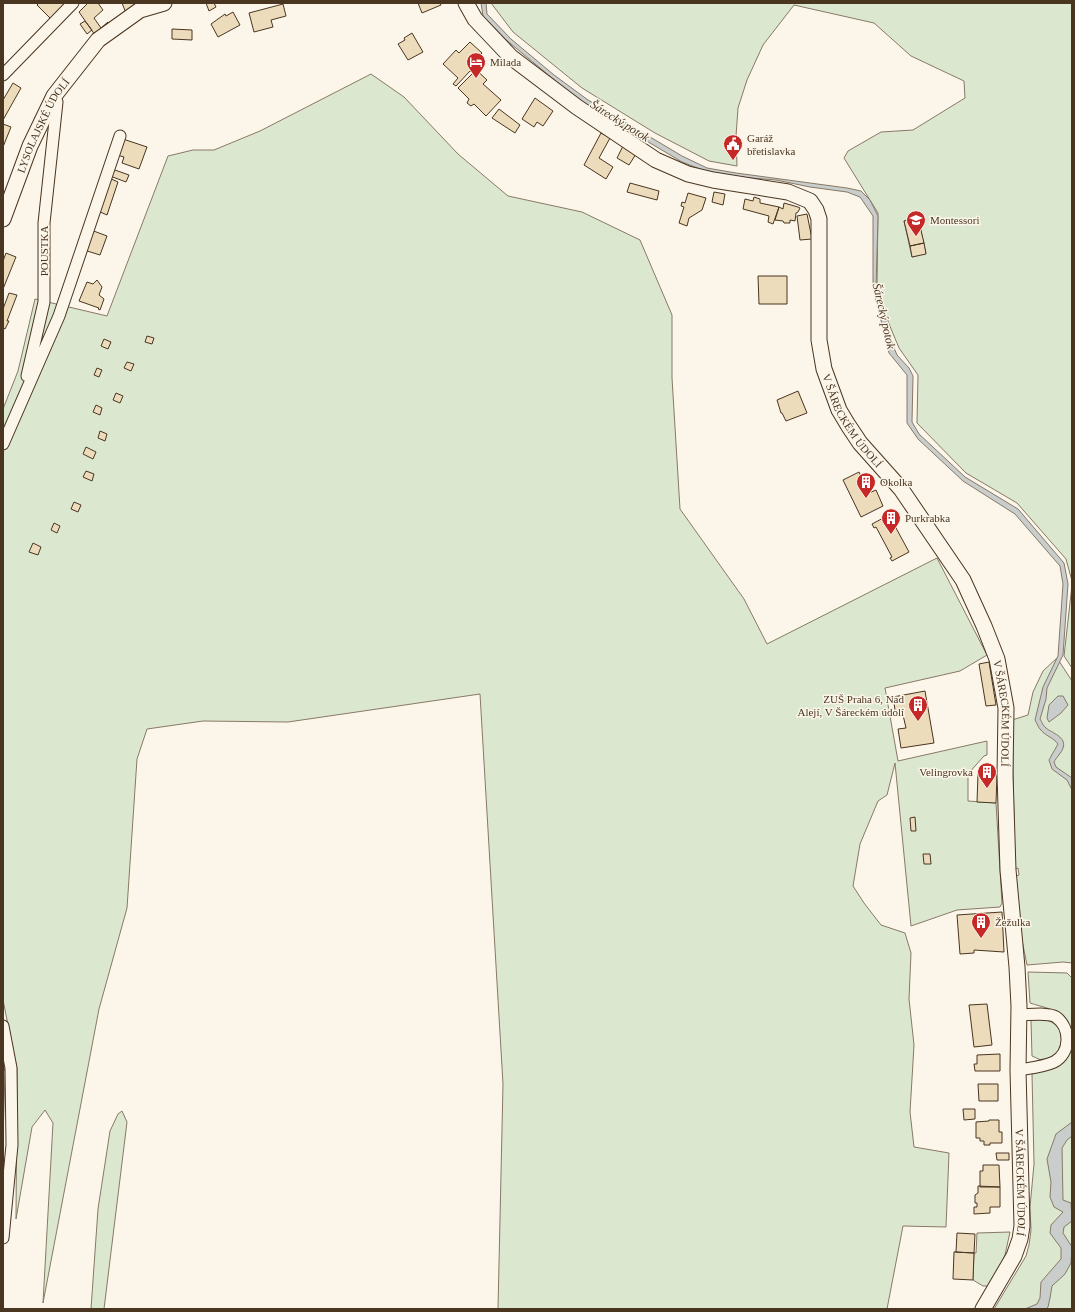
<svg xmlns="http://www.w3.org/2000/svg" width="1075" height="1312" font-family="Georgia,serif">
  <rect width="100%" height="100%" fill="#fbf6e9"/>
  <!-- green -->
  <path fill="#dce7d0" stroke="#887966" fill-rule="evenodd" d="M 491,3 L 1072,3 L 1072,581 L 1066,559 L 1017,503 L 966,473 L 917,423 L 918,375 L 899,348 L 889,324 L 877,287 L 878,213 L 844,158 L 848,151 L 881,132 L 913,130 L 965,98 L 964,81 L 911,56 L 874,23 L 794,5 L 763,45 L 747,80 L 738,108 L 736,136 L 737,166 L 709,161 L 655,133 L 582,88 L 513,32 ZM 918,218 L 926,253 L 912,257 L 904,221 Z
    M 371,74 L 404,97 L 458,154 L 508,196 L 582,212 L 640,240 L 672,315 L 672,378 L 680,509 L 744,599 L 767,644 L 937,558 L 987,655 L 960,671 L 885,688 L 898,761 L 987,741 L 987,755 L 984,756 L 968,774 L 968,801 L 996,803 L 1002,903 L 1000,907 L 957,910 L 911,926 L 895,763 L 887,795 L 878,801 L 860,844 L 853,886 L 864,903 L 881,925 L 905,933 L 911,953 L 909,999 L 914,1045 L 910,1112 L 914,1147 L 949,1153 L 946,1227 L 903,1226 L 887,1309 L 498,1309 L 503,1084 L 480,694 L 288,722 L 203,721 L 147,729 L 137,759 L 127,908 L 99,1009 L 43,1303 L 53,1123 L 45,1110 L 32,1127 L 16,1219 L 17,1069 L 3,1000 L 3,409 L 18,371 L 35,299 L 107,316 L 168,156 L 193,150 L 214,150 L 260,131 Z
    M 1072,585 L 1072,668 L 1064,656 Z
    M 1057,658 L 1072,681 L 1072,963 L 1063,962 L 1027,965 L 1014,901 L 1016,876 L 1019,875 L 1018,868 L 1015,869 L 1012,720 L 1028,715 L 1033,692 L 1043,671 Z
    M 1028,972 L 1067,973 L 1072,978 L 1072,1309 L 994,1309 L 1026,1256 L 1029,1245 L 1031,1230 L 1030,1207 L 1034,1164 L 1032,1074 C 1043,1071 1057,1066 1066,1058 C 1075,1049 1073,1027 1065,1018 C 1056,1009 1042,1007 1030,1003 Z
    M 1033,1019 C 1075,1016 1065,1064 1041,1060 C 1038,1059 1035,1057 1032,1056 L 1031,1021 Z
    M 3,1062 L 5,1072 L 3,1139 Z
    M 122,1111 L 127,1122 L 104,1309 L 91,1309 L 98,1209 L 110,1131 L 118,1114 Z
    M 1010,1232 L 1005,1255 L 998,1271 L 990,1286 L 983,1286 L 973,1280 L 974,1253 L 954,1252 L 976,1253 L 977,1233 Z"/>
  <!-- water -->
  <path fill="#c9cecd" stroke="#887966" d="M 481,3 L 486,3 L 487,14 L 511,39 L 554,75 L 588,100 L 682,156 L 707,168 L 736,173 L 847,188 L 861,191 L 870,200 L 878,216 L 876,288 L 894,348 L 897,355 L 909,368 L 913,376 L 912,422 L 919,434 L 965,477 L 1018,509 L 1064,563 L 1068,584 L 1063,655 L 1047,688 L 1046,699 L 1040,719 C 1042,722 1043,726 1046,728 C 1052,733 1067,737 1063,748 C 1062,752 1056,758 1054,762 L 1056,767 L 1072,778 L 1072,790 L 1067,780 L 1052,769 L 1049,760 L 1058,744 C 1053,737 1045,736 1040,729 C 1038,727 1037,723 1035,720 L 1043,687 L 1058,656 L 1063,584 L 1060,566 L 1015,514 L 963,481 L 918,439 L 907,423 L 907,375 L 889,353 L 873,288 L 873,216 L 860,197 L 847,192 L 810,187 L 776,180 L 739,177 L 708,172 L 682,162 L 581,102 L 505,39 L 483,16 Z
    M 1058,696 L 1063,696 L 1068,705 L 1061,713 L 1049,722 L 1047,718 L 1049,705 Z
    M 1072,1122 L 1072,1136 L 1067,1140 L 1062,1148 L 1063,1200 L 1071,1203 L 1072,1221 L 1064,1227 L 1063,1233 L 1072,1247 L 1071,1263 L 1065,1274 L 1052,1286 L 1050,1298 L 1048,1307 L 1046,1309 L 1025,1309 L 1037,1304 L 1040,1298 L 1041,1282 L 1061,1259 L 1061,1248 L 1050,1233 L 1051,1225 L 1063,1212 L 1054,1207 L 1050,1197 L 1051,1182 L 1047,1159 L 1056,1134 Z"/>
  <!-- building -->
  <path fill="#ecdcbc" stroke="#4a3520" d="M 39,3 L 67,3 L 52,20 L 37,5 Z
    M 88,3 L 98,3 L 103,10 L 94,18 L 101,28 L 108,22 L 95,35 L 79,12 Z
    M 122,3 L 147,3 L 126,13 Z
    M 206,3 L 214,3 L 216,7 L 209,11 Z
    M 418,3 L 440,3 L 441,5 L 422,13 Z
    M 283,4 L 286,16 L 271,20 L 273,27 L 254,32 L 249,13 Z
    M 233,12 L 240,25 L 218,37 L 211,24 L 225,14 L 226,16 Z
    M 85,21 L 92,30 L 87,34 L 80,24 Z
    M 172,29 L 192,30 L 192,40 L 172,39 Z
    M 412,33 L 423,52 L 408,60 L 398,44 L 405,40 L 404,38 Z
    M 470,42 L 482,53 L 471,65 L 487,80 L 483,84 L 501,100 L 486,116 L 474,104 L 471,106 L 467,103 L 469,99 L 458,88 L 473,73 L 470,71 L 456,86 L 453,84 L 458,78 L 443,64 L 456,50 L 459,53 Z
    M 13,83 L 21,88 L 3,120 L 3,100 Z
    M 535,98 L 553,111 L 543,126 L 537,122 L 534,127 L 522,119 Z
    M 499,109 L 520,125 L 515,133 L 492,118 Z
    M 3,124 L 11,127 L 3,147 Z
    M 601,133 L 610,138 L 599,158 L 613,167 L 606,179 L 584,165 Z
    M 123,139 L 147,147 L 139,169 L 122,163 L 124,157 L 117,155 Z
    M 623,146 L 636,154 L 629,165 L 617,158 Z
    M 112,169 L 129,175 L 126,182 L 110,176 Z
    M 109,178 L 118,182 L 107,215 L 98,211 Z
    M 630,183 L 659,191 L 657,200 L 627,192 Z
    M 714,192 L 725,194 L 723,205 L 712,202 Z
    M 688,193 L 706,198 L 702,210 L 689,218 L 687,226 L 679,223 L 684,207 L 681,206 L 682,202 L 685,203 Z
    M 754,197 L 760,199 L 760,203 L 779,207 L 773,224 L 768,222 L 769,216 L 743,209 L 745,199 L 753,201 Z
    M 784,203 L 798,207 L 800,208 L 798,212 L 796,213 L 795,221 L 790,220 L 790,223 L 784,223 L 783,221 L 775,220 L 779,207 L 783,209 Z
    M 807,214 L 812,239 L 800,240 L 797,216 Z
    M 918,218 L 924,243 L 910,246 L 904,221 Z
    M 91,230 L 107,236 L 100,255 L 84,250 Z
    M 924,243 L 926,254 L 912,257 L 910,246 Z
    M 6,253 L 16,257 L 3,289 L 3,261 Z
    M 758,276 L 787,276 L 787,304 L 759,304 Z
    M 97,280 L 102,287 L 99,295 L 104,299 L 100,310 L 98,309 L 99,308 L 79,301 L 87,282 L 93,284 Z
    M 9,293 L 17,295 L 7,321 L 9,321 L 5,329 L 3,328 L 3,309 Z
    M 147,336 L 154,338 L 152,344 L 145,342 Z
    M 104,339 L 111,342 L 108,349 L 101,346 Z
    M 127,362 L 134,364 L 131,371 L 124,368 Z
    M 97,368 L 102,370 L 99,377 L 94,375 Z
    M 798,391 L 807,413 L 786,421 L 782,413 L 781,413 L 777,400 Z
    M 116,393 L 123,396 L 120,403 L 113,400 Z
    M 96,405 L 102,408 L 100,415 L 93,412 Z
    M 100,431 L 107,434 L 105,441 L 98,438 Z
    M 86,447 L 96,452 L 93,459 L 83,454 Z
    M 86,471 L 94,474 L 92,481 L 83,477 Z
    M 859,472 L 869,493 L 876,490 L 883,506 L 861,517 L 843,480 Z
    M 74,502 L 81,505 L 78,512 L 71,509 Z
    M 889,515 L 909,552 L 892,561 L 890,558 L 892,557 L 876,527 L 874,528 L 872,524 Z
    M 54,523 L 60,526 L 57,533 L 51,530 Z
    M 33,543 L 41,547 L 38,555 L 29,552 Z
    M 989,662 L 996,705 L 986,706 L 979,664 Z
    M 925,691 L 934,743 L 901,748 L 898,729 L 906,728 L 903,715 L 896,716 L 893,697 Z
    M 978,774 L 997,775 L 996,803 L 977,802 Z
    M 915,817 L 916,831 L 911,831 L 910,818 Z
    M 923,854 L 930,854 L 931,864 L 924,864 Z
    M 1002,912 L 1004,952 L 974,950 L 974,953 L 960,954 L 957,915 Z
    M 987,1004 L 992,1045 L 974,1047 L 969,1005 Z
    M 1000,1054 L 1000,1071 L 975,1071 L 974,1064 L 977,1064 L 977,1055 Z
    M 978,1084 L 998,1084 L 998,1101 L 979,1101 Z
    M 963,1109 L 975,1109 L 975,1119 L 964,1120 Z
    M 989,1120 L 999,1120 L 999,1132 L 1002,1132 L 1002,1143 L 990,1143 L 990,1145 L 984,1145 L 984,1141 L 980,1141 L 980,1138 L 976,1138 L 976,1122 L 989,1121 Z
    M 996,1153 L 1009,1153 L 1009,1160 L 997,1160 Z
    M 983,1165 L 999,1165 L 1000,1187 L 980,1187 L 980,1171 L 983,1171 Z
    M 978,1186 L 1000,1187 L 1000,1207 L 990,1207 L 990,1213 L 974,1214 L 974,1207 L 977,1207 L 977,1203 L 975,1203 L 975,1195 L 978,1193 Z
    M 957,1233 L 975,1234 L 974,1253 L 956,1252 Z
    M 954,1252 L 974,1253 L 973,1280 L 953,1279 Z"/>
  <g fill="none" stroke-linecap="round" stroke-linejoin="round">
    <!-- street casing -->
    <g stroke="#4a3520" stroke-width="13">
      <path id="street" d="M 3,75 L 73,3
        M 27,376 L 44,302 L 44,223 L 57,102 L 54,96
        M 3,444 L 59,316 L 120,136
        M 3,1026 L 11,1068 L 12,1145 L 3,1238
        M 1018,1070 C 1030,1068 1043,1067 1054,1062 C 1071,1053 1071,1028 1056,1017 C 1048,1012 1029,1015 1019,1015"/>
    </g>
    <!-- secondary casing -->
    <g stroke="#4a3520" stroke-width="17">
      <g id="secondary">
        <path id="s1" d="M 466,3 L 475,19 L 511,57 L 577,107 L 656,160 L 688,174 L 713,180 L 788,192 L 810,201 L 816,210 L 819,219 L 819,340 L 824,369 L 839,410 L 848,425 L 860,443 L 901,489 L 963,580 L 984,626 L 997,659 L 1006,708 L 1005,775 L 1008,870 L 1017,967 L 1019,1006 L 1018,1070 L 1022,1226 L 1020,1239 L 1014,1256 L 983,1309"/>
        <path id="s2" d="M 3,219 L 30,146 L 54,96 L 98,40 L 140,10 L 164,3"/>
      </g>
    </g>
    <!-- street -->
    <use href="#street" stroke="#fbf6e9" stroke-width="11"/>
    <!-- secondary -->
    <use href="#secondary" stroke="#fbf6e9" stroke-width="15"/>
  </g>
  <!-- icons -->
  <defs>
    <g id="hotel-pin" transform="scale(1)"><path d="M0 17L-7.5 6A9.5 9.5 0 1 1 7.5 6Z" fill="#c62828" stroke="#fbf6e9"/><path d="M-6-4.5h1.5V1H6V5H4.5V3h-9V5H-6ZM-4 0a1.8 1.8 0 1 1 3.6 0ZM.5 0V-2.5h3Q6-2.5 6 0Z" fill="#fff"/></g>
    <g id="civic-pin" transform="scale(1)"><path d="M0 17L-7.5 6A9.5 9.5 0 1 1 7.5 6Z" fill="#c62828" stroke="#fbf6e9"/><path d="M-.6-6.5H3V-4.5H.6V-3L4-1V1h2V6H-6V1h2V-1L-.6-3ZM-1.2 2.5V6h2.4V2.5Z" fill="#fff"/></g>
    <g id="school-pin" transform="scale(1)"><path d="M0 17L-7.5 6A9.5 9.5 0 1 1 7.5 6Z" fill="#c62828" stroke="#fbf6e9"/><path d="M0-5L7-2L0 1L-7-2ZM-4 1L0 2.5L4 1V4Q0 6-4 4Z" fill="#fff"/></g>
    <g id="building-pin" transform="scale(1)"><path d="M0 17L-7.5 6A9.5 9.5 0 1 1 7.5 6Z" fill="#c62828" stroke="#fbf6e9"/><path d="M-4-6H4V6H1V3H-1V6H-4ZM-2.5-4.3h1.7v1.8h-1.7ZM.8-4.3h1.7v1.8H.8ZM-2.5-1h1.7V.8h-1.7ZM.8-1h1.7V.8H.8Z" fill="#fff"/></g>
  </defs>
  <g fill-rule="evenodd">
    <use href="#hotel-pin" x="476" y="62"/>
    <use href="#civic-pin" x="733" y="144"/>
    <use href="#school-pin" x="916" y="220"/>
    <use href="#building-pin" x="866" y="482"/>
    <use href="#building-pin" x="891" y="518"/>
    <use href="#building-pin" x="918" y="705"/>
    <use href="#building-pin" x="987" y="772"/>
    <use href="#building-pin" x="981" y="922"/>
  </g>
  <g text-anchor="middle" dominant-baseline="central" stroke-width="3" stroke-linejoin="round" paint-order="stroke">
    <!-- poi labels -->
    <g font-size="11" fill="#4a3520" stroke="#fbf6e9" text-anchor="start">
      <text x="490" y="62">Milada</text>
      <text x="747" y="138">Garáž<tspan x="747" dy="13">břetislavka</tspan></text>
      <text x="930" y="220">Montessori</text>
      <text x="880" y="482">Okolka</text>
      <text x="905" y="518">Purkrabka</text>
      <text x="904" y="699" text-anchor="end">ZUŠ Praha 6, Nad<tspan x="904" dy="13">Alejí, V Šáreckém údolí</tspan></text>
      <text x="973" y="772" text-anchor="end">Velingrovka</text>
      <text x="995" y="922">Žežulka</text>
    </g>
    <!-- street labels -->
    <g font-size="11" fill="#4a3520" stroke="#fbf6e9">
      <text stroke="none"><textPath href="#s2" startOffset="102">LYSOLAJSKÉ ÚDOLÍ</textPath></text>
      <text transform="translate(44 251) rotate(-90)">POUSTKA</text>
      <text stroke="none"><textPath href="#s1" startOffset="639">V ŠÁRECKÉM ÚDOLÍ</textPath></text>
      <text stroke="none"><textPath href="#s1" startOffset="975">V ŠÁRECKÉM ÚDOLÍ</textPath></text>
      <text stroke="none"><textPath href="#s1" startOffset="1445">V ŠÁRECKÉM ÚDOLÍ</textPath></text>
    </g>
    <!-- water labels -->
    <g font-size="12" font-style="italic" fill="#4a3520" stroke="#fbf6e9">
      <text transform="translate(620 121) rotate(32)">Šárecký potok</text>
      <text transform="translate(884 316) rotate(77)">Šárecký potok</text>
    </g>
  </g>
  <!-- border -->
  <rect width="1075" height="1312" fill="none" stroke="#4a3520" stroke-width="8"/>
</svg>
